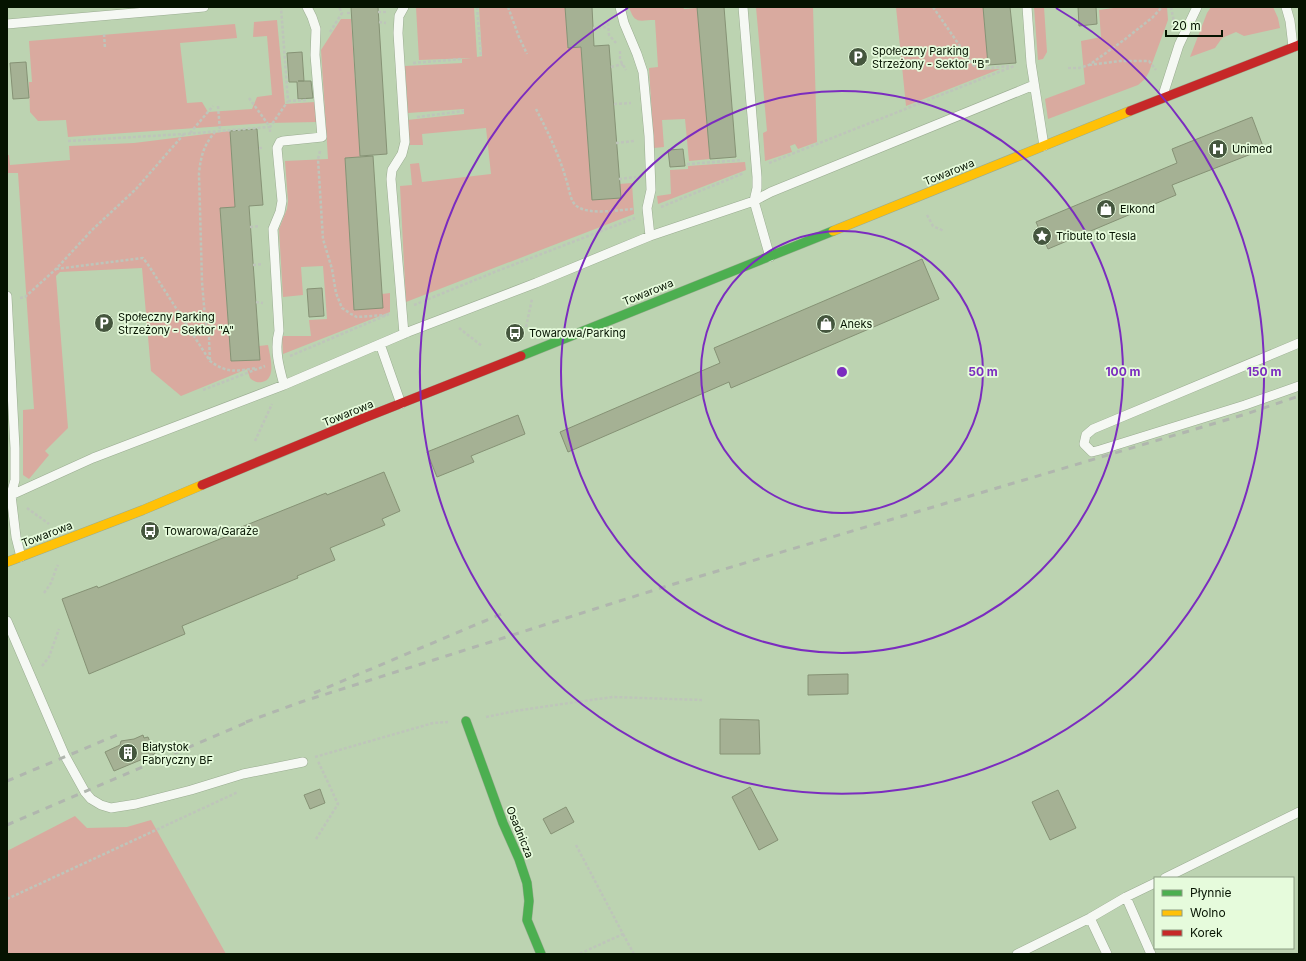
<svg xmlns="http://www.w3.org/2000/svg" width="1306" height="961" font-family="Inter,sans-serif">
  <rect width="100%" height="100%" fill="#bcd3b1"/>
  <!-- green -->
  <path fill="#d9aa9f" d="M 416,7 L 474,7 L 477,57 L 482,56 L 479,7 L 565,7 L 568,48 L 581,47 L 592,200 L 619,184 L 632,183 L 634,214 L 406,302 L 400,186 L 412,185 L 410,164 L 419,163 L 422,182 L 491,174 L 486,128 L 422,134 L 423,145 L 410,145 L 407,120 L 464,114 L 464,109 L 408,113 L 405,66 L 462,63 L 462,59 L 472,58 L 419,60 Z
    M 629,7 L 683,7 L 684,9 L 697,8 L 710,159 L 689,161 L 685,119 L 662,120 L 664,147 L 654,148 L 649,68 L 658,67 L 655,20 C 639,20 635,25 629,7 Z
    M 756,7 L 813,7 L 817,142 L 798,149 L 795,144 L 790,146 L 792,152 L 765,161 L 763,133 L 767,131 Z
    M 896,7 L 983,7 L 988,65 L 982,66 L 982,70 L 1000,69 L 906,106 Z
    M 1034,7 L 1044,7 L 1047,52 L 1043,59 L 1038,60 Z
    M 1121,7 L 1167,7 L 1168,20 L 1149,72 L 1145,79 L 1138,85 L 1048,119 L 1045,99 L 1085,84 L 1081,41 L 1101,37 L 1099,10 Z
    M 1211,7 L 1273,7 L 1278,18 L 1280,28 L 1244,36 L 1236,32 L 1222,38 L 1215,48 L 1190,57 L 1207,13 Z
    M 341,19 L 351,19 L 360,157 L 345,158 L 354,309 L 382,294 L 390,293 L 390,312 L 283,354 L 282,336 L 311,336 L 309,320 L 327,319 L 323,266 L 301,267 L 303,295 L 283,297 L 279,229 L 287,209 L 288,201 L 285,161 L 328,159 L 321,50 Z
    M 277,20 L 285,104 L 315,102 L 317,122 L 268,123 L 68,137 L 66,120 L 38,121 L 30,112 L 29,82 L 32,82 L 29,41 L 235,24 L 237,38 L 180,43 L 187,103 L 202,102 L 208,112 L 252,109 L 257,97 L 272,95 L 267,36 L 253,37 L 254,22 Z
    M 230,131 L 235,207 L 220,209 L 231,361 L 260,360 L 259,346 L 268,345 C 270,356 277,379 262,382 C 257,383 253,381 250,378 L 247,369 L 181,396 L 151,371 L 142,268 L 60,272 L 56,276 L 68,428 L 45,451 L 49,455 L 29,479 L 23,475 L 23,410 L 34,409 L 18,173 L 7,173 L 7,155 L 9,155 L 10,165 L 70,160 L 69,146 L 134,143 Z
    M 745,162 L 746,170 L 658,204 L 657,196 L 671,194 L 670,170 L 688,169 L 688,166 Z
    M 75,816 L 87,828 L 127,827 L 151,820 L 226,954 L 7,954 L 7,851 Z"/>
  <!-- building -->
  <path fill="#a5b194" stroke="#869275" d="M 351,7 L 378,7 L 387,154 L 360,156 Z
    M 565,7 L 592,7 L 594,46 L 609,45 L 621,198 L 592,200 L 581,47 L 568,48 Z
    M 697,7 L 724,7 L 736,157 L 710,159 Z
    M 983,7 L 1010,7 L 1016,63 L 988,65 Z
    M 1078,7 L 1096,7 L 1097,24 L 1079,26 Z
    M 302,52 L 304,81 L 298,81 L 311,81 L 313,98 L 298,99 L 297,82 L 289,82 L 287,53 Z
    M 26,62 L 29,98 L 13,99 L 10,63 Z
    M 1252,117 L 1264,149 L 1172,185 L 1176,195 L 1048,249 L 1036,222 L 1177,163 L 1172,149 Z
    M 257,129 L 263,205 L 249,206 L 260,360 L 231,361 L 220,208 L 235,207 L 230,131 Z
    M 683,149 L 685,166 L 670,167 L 668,150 Z
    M 373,156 L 383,308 L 354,310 L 345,158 Z
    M 922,259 L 939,299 L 731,388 L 729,382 L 568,452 L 560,432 L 720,363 L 714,348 Z
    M 322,288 L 324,316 L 309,317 L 307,289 Z
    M 518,415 L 525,434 L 471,456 L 474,462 L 437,477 L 427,452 Z
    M 384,472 L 400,511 L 382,519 L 385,525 L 330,548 L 335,560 L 297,576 L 298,578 L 182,626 L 185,634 L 89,674 L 62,599 L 97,586 L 98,588 L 235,533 L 234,530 L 326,493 L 327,495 Z
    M 848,674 L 848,694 L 808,695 L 808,675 Z
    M 720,719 L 759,720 L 760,754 L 720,754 Z
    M 143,735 L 144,738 L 148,737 L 155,754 L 114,771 L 105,752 L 120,745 L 121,741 L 134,739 Z
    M 750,787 L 778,840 L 759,850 L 732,797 Z
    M 320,789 L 325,803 L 310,809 L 304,795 Z
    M 1058,790 L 1076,828 L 1050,840 L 1032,802 Z
    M 566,807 L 574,822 L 551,834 L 543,819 Z"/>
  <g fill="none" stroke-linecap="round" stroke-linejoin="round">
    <!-- lane casing -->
    <g stroke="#9aac91" stroke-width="10">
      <path id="lane" d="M 620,7 L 624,23 L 637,54 L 643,72 L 649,136 L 651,190 L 647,208 L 650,236
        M 743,7 L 757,177 L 757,188 L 754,201
        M 1027,7 L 1031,63 L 1044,146
        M 1286,7 L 1290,21 L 1293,47
        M 7,24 L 204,7
        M 1163,95 L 1179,45 L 1197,7
        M 754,201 L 771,192 L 1034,85
        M 7,296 L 15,448 L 15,480 L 11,495 L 16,537 L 21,557
        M 404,334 L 391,179 L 392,170 L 402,154 L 405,142 L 398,33 L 399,16 L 404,7
        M 1299,343 L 1093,429 L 1086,435 L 1084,444 L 1092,452 L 1100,450 L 1245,405 L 1299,386
        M 380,344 L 401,404
        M 284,385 C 279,367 274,349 279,331 L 273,229 L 280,212 L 282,201 L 277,148 L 280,142 L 283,141 L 322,137 L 315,55 L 316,29 L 312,17 L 307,7
        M 7,497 L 93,458 L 284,385 L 408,332 L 536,283 L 650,236 L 754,201 L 770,257
        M 7,621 L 65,756 L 85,792 L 91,799 L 101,805 L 111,808 L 136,804 L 191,790 L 243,774 L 303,762
        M 1165,878 L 1299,812
        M 1126,897 L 1151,954
        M 1090,918 L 1107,954
        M 1017,954 L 1090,918 L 1126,897 L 1155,883"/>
    </g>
    <!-- fast casing -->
    <g stroke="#9aac91" stroke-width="10">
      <path id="fast" d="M 521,356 L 833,231
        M 466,721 L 503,823 L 519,859 L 527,883 L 529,901 L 527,920 L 541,954"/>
    </g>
    <!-- slow casing -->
    <g stroke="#9aac91" stroke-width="10">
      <path id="slow" d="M 833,231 L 1130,111
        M 7,562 L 143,510 L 202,485"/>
    </g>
    <!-- jam casing -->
    <g stroke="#9aac91" stroke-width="10">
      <path id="jam" d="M 1130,111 L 1299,45
        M 202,485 L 364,418 L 521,356"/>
    </g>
    <!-- path -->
    <path stroke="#bec5ba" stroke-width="2.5" stroke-dasharray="3 2" stroke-linecap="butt" d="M 477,7 L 481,57
      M 508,7 L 519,37 L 527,54
      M 933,7 L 973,65 L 980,69 L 1009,66
      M 1171,7 L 1174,22
      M 378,12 L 386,12
      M 347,13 L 351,13
      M 379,22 L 386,23
      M 608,23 L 609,35 L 616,43
      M 593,28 L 608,27
      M 330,32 L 342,13 L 339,7
      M 104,34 L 105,48
      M 620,51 L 620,60 L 626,70
      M 413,63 L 462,59
      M 1089,65 L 1120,61 L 1149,61 L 1156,70
      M 611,67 L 623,64
      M 1068,68 L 1079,68 L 1089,65 L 1124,40 L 1153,17 L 1162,7
      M 249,98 L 270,127 L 288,101 L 281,7
      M 288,101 L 306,100
      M 614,104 L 631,103
      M 218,106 L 220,131
      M 536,109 C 549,134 561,159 568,186 C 570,193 571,203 578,207 C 590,215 619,210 633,209
      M 417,117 L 464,111
      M 190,133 L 213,106
      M 68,141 L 184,134 L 270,127 L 270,132
      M 616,143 L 634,141
      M 259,148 L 264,148
      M 320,151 L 318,159 L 323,239 L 332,269 L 336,293 L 342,308 L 351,314 L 357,317 L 386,315
      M 769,163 L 1014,66
      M 687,164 L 742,160
      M 619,179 L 636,177
      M 661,207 L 744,173
      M 927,215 L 933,226 L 944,231
      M 250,227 L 260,226
      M 253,265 L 263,264
      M 56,269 L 143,258 L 149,266 L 210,361 C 228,374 236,371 256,368
      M 20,298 L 25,297 L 56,269 L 92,230 L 136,189 L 184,134
      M 256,302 L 263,303
      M 414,305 L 492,273 L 635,218
      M 526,327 L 532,299
      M 459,328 L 482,346
      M 290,356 L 389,314
      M 210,360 L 209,338 L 205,318 L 202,282 L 199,173 C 201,155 204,145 215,132
      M 203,390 L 265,366
      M 255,441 L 272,404
      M 27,508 L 49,524
      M 44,593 L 51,583 L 56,569 L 58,565
      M 42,666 L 49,657 L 59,629
      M 486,717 L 515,711 L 569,703 L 613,697 L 702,700
      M 315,757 L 433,723 L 448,722
      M 316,839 L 338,804 L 318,761
      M 576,845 L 623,934 L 579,954
      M 7,899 L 238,792
      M 623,934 L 634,954"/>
    <!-- lane -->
    <use href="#lane" stroke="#f5f8f3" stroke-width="9"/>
    <!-- fast -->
    <use href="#fast" stroke="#4caf50" stroke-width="9"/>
    <!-- slow -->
    <use href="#slow" stroke="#ffc107" stroke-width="9"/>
    <!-- jam -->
    <use href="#jam" stroke="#c62828" stroke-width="9"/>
    <!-- rail -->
    <path stroke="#b0b6ae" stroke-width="3" stroke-dasharray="7 7" stroke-linecap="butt" d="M 314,693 L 506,612
      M 246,722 L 301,702 L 664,587 L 1246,414 L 1299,396
      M 7,781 L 117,735
      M 7,825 L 250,721"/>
  </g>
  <!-- distance rings -->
  <g fill="none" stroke="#7b2cbf" stroke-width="2">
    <circle cx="842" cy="372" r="141"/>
    <circle cx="842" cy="372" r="281"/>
    <path d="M1056 8A422 422 0 1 1 628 8"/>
  </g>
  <!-- icons -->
  <defs>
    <g id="parking-disc" transform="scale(1)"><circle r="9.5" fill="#45563e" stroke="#e6fbdc"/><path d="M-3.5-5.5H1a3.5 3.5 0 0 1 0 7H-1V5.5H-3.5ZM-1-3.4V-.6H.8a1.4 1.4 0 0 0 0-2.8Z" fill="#fff"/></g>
    <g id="hospital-disc" transform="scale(1)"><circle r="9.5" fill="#45563e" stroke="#e6fbdc"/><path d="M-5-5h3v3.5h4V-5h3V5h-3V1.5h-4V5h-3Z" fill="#fff"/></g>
    <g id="shop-disc" transform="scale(1)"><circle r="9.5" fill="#45563e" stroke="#e6fbdc"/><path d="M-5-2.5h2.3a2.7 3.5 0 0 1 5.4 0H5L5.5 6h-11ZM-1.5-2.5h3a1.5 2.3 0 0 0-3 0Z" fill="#fff"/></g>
    <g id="sight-disc" transform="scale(1)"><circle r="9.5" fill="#45563e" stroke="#e6fbdc"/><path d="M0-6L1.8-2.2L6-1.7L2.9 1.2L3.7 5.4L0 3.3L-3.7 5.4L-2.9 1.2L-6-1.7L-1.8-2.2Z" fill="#fff"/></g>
    <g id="bus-disc" transform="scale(1)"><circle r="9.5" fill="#45563e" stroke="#e6fbdc"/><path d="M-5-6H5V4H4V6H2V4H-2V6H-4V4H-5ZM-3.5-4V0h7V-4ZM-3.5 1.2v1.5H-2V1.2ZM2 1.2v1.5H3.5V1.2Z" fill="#fff"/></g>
    <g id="building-disc" transform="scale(1)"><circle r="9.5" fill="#45563e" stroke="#e6fbdc"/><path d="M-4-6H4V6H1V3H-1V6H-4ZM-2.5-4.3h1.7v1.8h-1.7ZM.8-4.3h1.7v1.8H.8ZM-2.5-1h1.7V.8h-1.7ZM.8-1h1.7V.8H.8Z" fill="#fff"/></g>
  </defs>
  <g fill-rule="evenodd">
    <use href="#parking-disc" x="858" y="57"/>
    <use href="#hospital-disc" x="1218" y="149"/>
    <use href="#shop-disc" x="1106" y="209"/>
    <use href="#sight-disc" x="1042" y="236"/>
    <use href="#parking-disc" x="104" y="323"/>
    <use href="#shop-disc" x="826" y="324"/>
    <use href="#bus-disc" x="515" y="333"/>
    <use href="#bus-disc" x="150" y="531"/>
    <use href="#building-disc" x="128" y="753"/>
  </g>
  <g text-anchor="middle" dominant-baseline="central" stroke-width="3.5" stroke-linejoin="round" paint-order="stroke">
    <!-- poi labels -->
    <g font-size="11" fill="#051300" stroke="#e6fbdc" text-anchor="start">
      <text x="872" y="51">Społeczny Parking<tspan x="872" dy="13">Strzeżony - Sektor "B"</tspan></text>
      <text x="1232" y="149">Unimed</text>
      <text x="1120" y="209">Elkond</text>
      <text x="1056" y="236">Tribute to Tesla</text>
      <text x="118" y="317">Społeczny Parking<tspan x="118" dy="13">Strzeżony - Sektor "A"</tspan></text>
      <text x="840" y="324">Aneks</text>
      <text x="529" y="333">Towarowa/Parking</text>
      <text x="164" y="531">Towarowa/Garaże</text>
      <text x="142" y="747">Białystok<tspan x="142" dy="13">Fabryczny BF</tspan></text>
    </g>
    <!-- street labels -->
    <g font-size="11" fill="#051300" stroke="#e6fbdc">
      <text transform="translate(949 172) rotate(-22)">Towarowa</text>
      <text transform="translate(648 292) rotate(-22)">Towarowa</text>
      <text transform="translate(348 413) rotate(-22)">Towarowa</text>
      <text transform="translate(47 534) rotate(-21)">Towarowa</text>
      <text transform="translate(520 832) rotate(68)">Osadnicza</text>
    </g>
  </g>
  <circle cx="842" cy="372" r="6" fill="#7b2cbf" stroke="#e6fbdc" stroke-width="2"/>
  <g font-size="12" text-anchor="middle" font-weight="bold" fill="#7b2cbf" stroke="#e6fbdc" stroke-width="3.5" stroke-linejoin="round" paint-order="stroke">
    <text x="983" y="376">50 m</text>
    <text x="1123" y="376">100 m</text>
    <text x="1264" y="376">150 m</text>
  </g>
  <!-- border -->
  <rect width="1306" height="961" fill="none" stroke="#051300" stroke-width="16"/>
  <!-- legend -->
  <rect x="1154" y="877" width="140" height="72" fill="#e6fbdc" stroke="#8c9e84"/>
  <rect x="1162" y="890" width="20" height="6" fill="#4caf50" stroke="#8c9e84"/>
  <text x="1190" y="897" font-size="12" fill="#051300">Płynnie</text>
  <rect x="1162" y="910" width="20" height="6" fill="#ffc107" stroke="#8c9e84"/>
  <text x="1190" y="917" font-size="12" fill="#051300">Wolno</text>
  <rect x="1162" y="930" width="20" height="6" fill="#c62828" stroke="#8c9e84"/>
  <text x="1190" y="937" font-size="12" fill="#051300">Korek</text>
  <!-- scale -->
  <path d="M1166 30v6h56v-6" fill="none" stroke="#051300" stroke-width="2"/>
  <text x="1172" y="30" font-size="12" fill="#051300" stroke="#e6fbdc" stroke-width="3" paint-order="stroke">20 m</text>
</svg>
